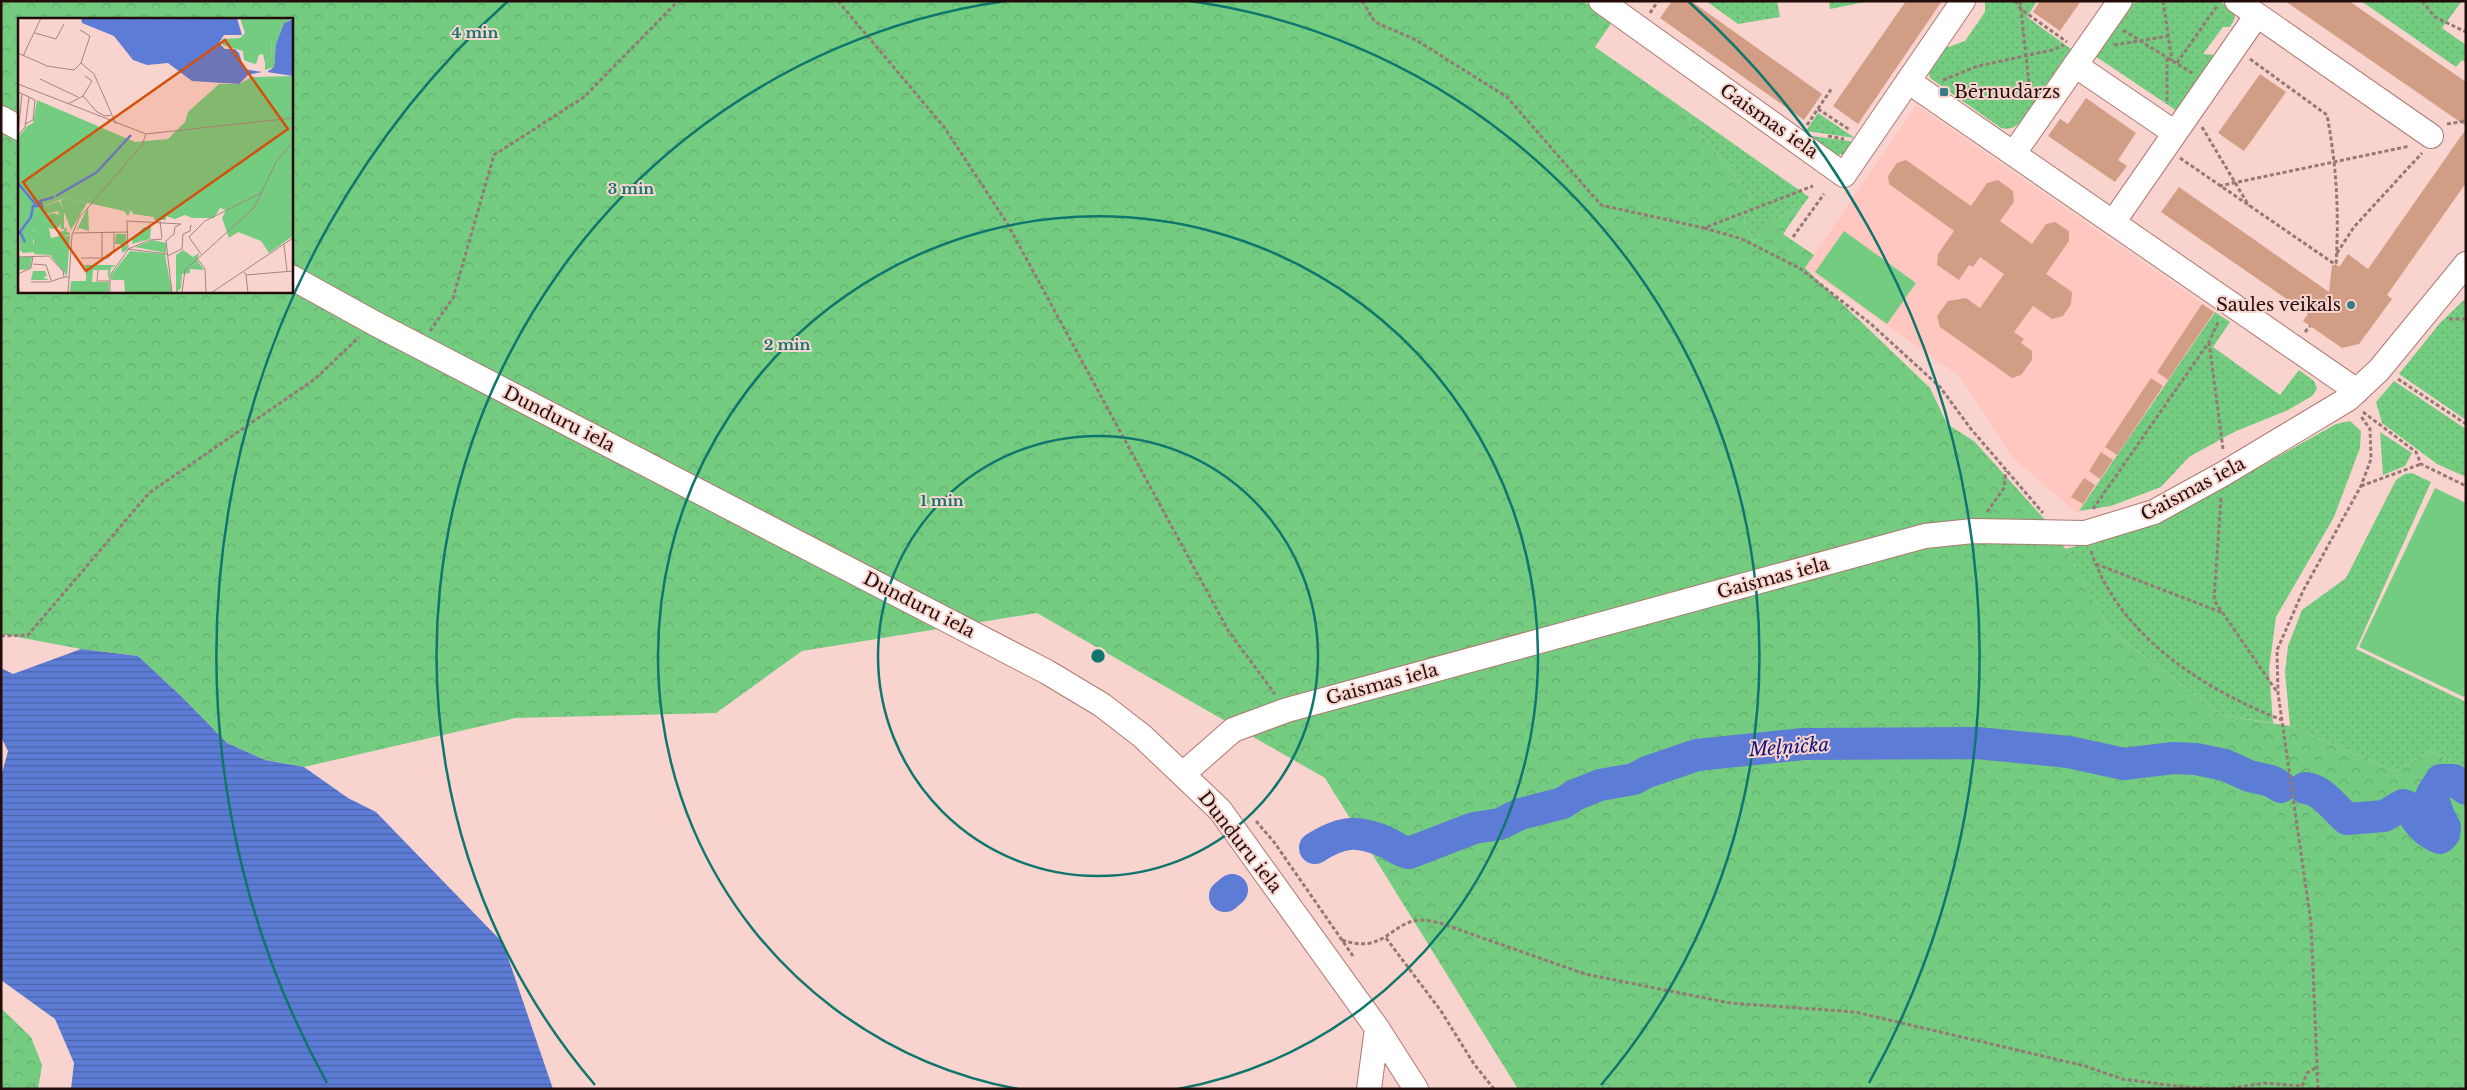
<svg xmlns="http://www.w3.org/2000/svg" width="2467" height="1090" font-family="'Libre Baskerville',serif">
  <defs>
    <pattern id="green-dots" width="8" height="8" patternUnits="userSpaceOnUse" patternTransform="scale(1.25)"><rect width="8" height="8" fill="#74cc81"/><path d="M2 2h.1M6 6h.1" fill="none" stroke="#64ae6e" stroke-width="1.8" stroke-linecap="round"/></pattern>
    <pattern id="forest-crowns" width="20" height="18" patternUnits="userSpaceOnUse" patternTransform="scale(1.25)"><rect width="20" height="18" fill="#74cc81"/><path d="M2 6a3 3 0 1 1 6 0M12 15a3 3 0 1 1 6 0" fill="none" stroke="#64ae6e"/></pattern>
    <pattern id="water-rules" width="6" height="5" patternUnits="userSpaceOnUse" patternTransform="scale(1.25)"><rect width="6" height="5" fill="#5c7cd5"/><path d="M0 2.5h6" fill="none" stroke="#4c64ab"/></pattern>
  </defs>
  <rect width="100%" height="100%" fill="#f9d4ce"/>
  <!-- built -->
  <path fill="#ffc7bf" d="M 1916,105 L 2215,312 L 2079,511 L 2075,512 L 2013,458 L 1959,376 L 1805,268 Z"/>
  <!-- green -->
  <path fill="url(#green-dots)" d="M 1706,1 L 1777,1 L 1780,17 L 1738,24 Z
    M 1829,1 L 1870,1 L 1830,9 Z
    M 1985,1 L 2037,1 L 2027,17 L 2071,49 L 2021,121 C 2015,128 2010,130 2001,128 L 1930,78 L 1928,69 L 1940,50 L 1965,41 L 1985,12 Z
    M 2142,1 L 2219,1 L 2233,10 L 2235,18 L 2230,27 L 2223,27 L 2203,54 L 2216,55 L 2177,111 L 2095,56 L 2126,8 L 2133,3 Z
    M 2361,1 L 2462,1 L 2442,28 L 2466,45 L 2466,63 L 2462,60 L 2456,67 Z
    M 1677,104 L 1809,197 L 1803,205 L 1776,219 L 1753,242 L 1744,220 L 1750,194 Z
    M 1818,113 L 1855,138 L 1806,131 Z
    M 1804,135 L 1856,142 L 1848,153 L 1834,156 Z
    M 2466,298 L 2466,420 L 2399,374 L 2440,323 Z
    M 2215,312 L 2230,322 L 2213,347 L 2280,395 L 2299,370 L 2314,381 L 2317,389 L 2312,396 L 2288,410 L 2234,432 L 2189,457 L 2161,487 L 2111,506 L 2079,511 Z
    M 2394,381 L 2466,429 L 2466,477 L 2437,464 L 2382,423 L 2376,402 Z
    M 2350,421 L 2361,431 L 2360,448 L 2334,517 L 2276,617 L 2269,669 L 2273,723 L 2221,715 L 2110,630 L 2065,549 L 2137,530 L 2170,517 L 2336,424 Z
    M 2380,432 L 2412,453 L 2405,466 L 2383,475 Z
    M 2412,473 L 2431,482 L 2356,649 L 2466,702 L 2466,770 L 2431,751 L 2395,771 L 2290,726 L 2285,672 L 2288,646 L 2302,610 L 2346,578 L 2396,480 L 2405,474 Z"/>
  <!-- forest -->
  <path fill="url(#forest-crowns)" fill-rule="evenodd" d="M 1,1 L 1584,1 L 1612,22 L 1595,47 L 1677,104 L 1750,194 L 1744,220 L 1753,242 L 1776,219 L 1803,205 L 1783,234 L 1814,255 L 1805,268 L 1930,388 L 1947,424 L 1974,441 L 2056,532 L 2110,630 L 2221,715 L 2290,726 L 2395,771 L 2431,751 L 2466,770 L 2466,1089 L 1518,1089 L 1325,778 L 1037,613 L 802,651 L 716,713 L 516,718 L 304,767 L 265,760 L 227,743 L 183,698 L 138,656 L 81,649 L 1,634 ZM 19,19 L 291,19 L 291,291 L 19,291 Z
    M 1,1008 L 31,1037 L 42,1065 L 38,1089 L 1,1089 Z"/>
  <!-- pitch -->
  <path fill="#74cc81" d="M 1844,231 L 1916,283 L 1887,324 L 1815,272 Z
    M 2435,488 L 2466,503 L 2466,693 L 2464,697 L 2359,647 Z"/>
  <!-- water -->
  <path fill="url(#water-rules)" d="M 81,649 L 138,656 L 183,698 L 227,743 L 265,760 L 304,767 L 348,798 L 376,812 L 503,943 L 553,1089 L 71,1089 L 74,1063 L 55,1019 L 1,980 L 1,777 L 8,751 L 1,737 L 1,668 L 13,674 Z"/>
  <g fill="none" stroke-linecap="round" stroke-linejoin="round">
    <!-- river -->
    <path stroke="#5c7cd5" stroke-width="32" d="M 2305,788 C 2322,789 2334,808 2347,819 L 2384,816 L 2403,805 L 2411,808 C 2416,822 2426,832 2440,838 L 2444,834 L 2445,827 L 2438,814 L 2432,794 L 2441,780 L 2454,780 L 2466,789
      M 1315,848 C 1343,830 1359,830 1388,843 C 1396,847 1401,852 1409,853 L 1474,828 L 1500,824 L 1520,814 L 1563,803 L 1575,795 L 1600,785 L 1634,779 L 1647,772 L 1697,755 L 1803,744 L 1977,743 L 2069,752 L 2124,764 L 2173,758 L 2196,759 L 2225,765 L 2249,776 L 2271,781 L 2281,787
      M 1225,896 L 1232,890"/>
  </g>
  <!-- building -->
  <path fill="#d19d84" d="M 1672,1 L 1691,1 L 1822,94 L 1804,120 L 1660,18 Z
    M 1906,1 L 1942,1 L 1858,124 L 1833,106 Z
    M 2040,1 L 2081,1 L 2060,31 L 2033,12 Z
    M 2285,1 L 2349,1 L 2466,82 L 2466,126 Z
    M 2260,74 L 2286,92 L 2244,151 L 2218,133 Z
    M 2086,98 L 2136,133 L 2118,160 L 2127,166 L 2115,182 L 2048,136 L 2060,119 L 2068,124 Z
    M 2466,129 L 2466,183 L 2387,295 L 2392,299 L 2359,344 L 2342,348 L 2303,321 L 2308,314 L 2161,212 L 2179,187 L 2329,292 L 2332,265 L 2340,266 L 2348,254 L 2368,269 Z
    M 1906,160 L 1971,206 L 1987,183 L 1998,180 L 2013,191 L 2014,202 L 2000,221 L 2032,244 L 2046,224 L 2055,222 L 2069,231 L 2069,241 L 2046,274 L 2072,292 L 2071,304 L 2063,316 L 2052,319 L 2033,306 L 2014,332 L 2024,339 L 2021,343 L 2032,351 L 2032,360 L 2021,375 L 2012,378 L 1940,327 L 1937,316 L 1948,301 L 1966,298 L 1980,308 L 2004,274 L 1980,257 L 1973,267 L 1969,265 L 1959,280 L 1937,265 L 1938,254 L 1954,231 L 1889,184 L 1888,176 L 1897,163 Z
    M 2202,304 L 2214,312 L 2168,380 L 2157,372 Z
    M 2151,378 L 2163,386 L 2117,455 L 2105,447 Z
    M 2101,452 L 2113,460 L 2100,479 L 2089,471 Z
    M 2084,478 L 2095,485 L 2083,504 L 2071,497 Z"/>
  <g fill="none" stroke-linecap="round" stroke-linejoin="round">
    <!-- minor casing -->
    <g stroke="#b07870" stroke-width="26">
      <path id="minor" d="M 1601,1 L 1844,175 L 1963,1
        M 2237,1 L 2431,136
        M 2075,65 L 2175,133
        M 1908,81 L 2357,391
        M 1,118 L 19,128
        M 2014,153 L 2120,1
        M 2114,221 L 2257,15
        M 291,277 L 374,323 L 1047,672 L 1102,705 L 1142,736 L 1220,810 L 1377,1028 L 1416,1089
        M 1184,773 L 1233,730 L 1287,710 L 1925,536 L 1973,531 L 2085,533 L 2154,512 L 2223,474 L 2348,399 L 2379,370 L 2466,264
        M 1369,1089 L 1377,1028"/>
    </g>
    <!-- path -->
    <path stroke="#967874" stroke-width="3" stroke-dasharray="4 2.5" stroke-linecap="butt" d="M 838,1 L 944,127 L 1007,223 L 1229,632 L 1275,694
      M 1362,1 L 1375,22 L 1416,40 L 1507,97 L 1601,205 L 1704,228 L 1813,186
      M 2015,1 L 2022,10 L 2067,42
      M 2020,1 L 2030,92
      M 2163,1 L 2172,61
      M 2422,1 L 2435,17 L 2466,32
      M 1650,13 L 1658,1
      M 2123,30 L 2192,73
      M 2114,45 L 2169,36
      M 2167,58 L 2167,104
      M 2250,59 L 2327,115 C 2337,169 2339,211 2336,266
      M 2177,63 L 2217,6
      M 1943,80 L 1978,66 L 2052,50 L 2064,45
      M 1818,109 L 1850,130
      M 2447,124 L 2466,121
      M 1807,125 L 1832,88
      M 2202,127 L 2249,206
      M 1828,136 L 1844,139
      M 2180,158 L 2336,265
      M 2219,186 L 2410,146
      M 1704,228 L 1742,239 L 1801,269 L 1871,324 L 1940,387 L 1971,429 L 2043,513
      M 1793,237 L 1824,194
      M 2337,253 L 2354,227 L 2422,153
      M 2449,319 L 2466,319
      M 430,331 L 453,298 L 494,155 L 584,97 L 678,1
      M 2305,332 L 2310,326
      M 2209,342 L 2223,449
      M 2398,379 L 2466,424
      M 2363,412 L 2416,452 L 2421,464 L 2466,486
      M 2361,486 L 2421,464
      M 2221,498 L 2214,600 L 2277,692
      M 2093,509 L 2209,342 L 2219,320
      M 1987,512 L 2004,488 L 2006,471
      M 2091,551 C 2119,636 2203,689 2282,720
      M 2096,564 L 2223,613
      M 1,636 L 28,635 L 149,493 L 315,379 L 359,337
      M 1256,821 L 1274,842 L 1353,956
      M 1386,938 L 1441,1011 L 1474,1064 L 1494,1089
      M 1342,940 C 1385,955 1391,921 1421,920 C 1427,920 1434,922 1440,923 L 1585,974 L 1730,1003 L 1855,1012 L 2085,1066 L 2122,1079 L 2184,1087 L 2225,1089 L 2265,1083 L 2302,1086 L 2307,1073 L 2317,1067
      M 2318,1089 L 2311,923 L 2278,693 L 2277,650 L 2303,591 L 2361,486 L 2371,459 L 2370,429 L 2360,415"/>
    <!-- minor -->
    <use href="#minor" stroke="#fff" stroke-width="24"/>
  </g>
  <!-- distance rings -->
  <g fill="none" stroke="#0f766e" stroke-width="2.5">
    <circle cx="1098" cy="656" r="220"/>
    <path d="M1018 1089A440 440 0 1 1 1178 1089"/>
    <path d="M595 1085A661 661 0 0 1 1006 1M1190 1A661 661 0 0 1 1601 1085"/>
    <path d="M327 1083A881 881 0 0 1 508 1M1688 1A881 881 0 0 1 1869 1083"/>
  </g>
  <!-- markers -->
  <g fill="#367d87" stroke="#f9d4ce" stroke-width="2">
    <rect x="1939" y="87" width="10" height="10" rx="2.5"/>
    <circle cx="2351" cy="305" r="5"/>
  </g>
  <g text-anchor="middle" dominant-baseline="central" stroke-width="4" stroke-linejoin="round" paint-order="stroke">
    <!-- poi labels -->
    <g font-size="18" fill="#220d0b" stroke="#f9d4ce" text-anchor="start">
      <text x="1954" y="92">Bērnudārzs</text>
      <text x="2341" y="305" text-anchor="end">Saules veikals</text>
    </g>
    <!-- street labels -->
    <g font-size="18" fill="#220d0b" stroke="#f9d4ce">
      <text transform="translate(1769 121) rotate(35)">Gaismas iela</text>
      <text transform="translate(559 419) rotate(27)">Dunduru iela</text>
      <text transform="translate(2193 489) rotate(-28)">Gaismas iela</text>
      <text transform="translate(1773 578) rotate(-15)">Gaismas iela</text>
      <text transform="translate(919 605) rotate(27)">Dunduru iela</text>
      <text transform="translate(1382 684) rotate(-15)">Gaismas iela</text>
      <text transform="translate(1240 842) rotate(52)">Dunduru iela</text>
    </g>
    <!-- water labels -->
    <g font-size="19" font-style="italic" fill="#0d147f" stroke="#f9d4ce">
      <text transform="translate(1789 747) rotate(-4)">Meļņička</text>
    </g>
  </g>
  <!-- overview -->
  <g transform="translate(18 18)">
    <rect width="275" height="275" fill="#f9d4ce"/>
    <path d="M 47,180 L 69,185 L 53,212 L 42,183 ZM 41,183 L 46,193 L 46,211 L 43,211 L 40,193 L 28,196 L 33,220 L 41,218 L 40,214 L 46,213 L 47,209 L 50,212 L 47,213 L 52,215 L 52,217 L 42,218 L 52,218 L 49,258 L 32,237 L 16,236 L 16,197 L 20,190 ZM 70,189 L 71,213 L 61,210 L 58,213 ZM 126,209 L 133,209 L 132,221 L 114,226 L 115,220 ZM 98,216 L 108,216 L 109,232 L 104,235 L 103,226 L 97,226 ZM 135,222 L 148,225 L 148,235 L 117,229 ZM 112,233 L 147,236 L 154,275 L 107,275 L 106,262 L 93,262 L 93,257 ZM 1,239 L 14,239 L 12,251 L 1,252 ZM 65,247 L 98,247 L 93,250 L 90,262 L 90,252 L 75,252 L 74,264 L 91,264 L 91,274 L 52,274 L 53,263 L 68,263 L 68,249 ZM 15,253 L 27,253 L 29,258 L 25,259 L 31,262 L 13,262 Z" fill="#74cc81"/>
    <path d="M 222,0 L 270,0 L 254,20 L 253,38 L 247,45 L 245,36 L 241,37 L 238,46 L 230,44 L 226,42 L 225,33 L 205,27 L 204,21 L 222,20 L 227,15 ZM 275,58 L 275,218 L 251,235 L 243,223 L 220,214 L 211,220 L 204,200 L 208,192 L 202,190 L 196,200 L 174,200 L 167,197 L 157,201 L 148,198 L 148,202 L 136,202 L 136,199 L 115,196 L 113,192 L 110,198 L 106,193 L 47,180 L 20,190 L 16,197 L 19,206 L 15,212 L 19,216 L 15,222 L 17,234 L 5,235 L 2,232 L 0,120 L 9,108 L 15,105 L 19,82 L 117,124 L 150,121 L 167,104 L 170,94 L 201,66 L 221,66 L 234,59 ZM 165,232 L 175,239 L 181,235 L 179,242 L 186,252 L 172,251 L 172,255 L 164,256 L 163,270 L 158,275 L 158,237 Z" fill="#74cc81"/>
    <path d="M 275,0 L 266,5 L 258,26 L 256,49 L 247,52 L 247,45 L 253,38 L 254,20 L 267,1 Z" fill="#74cc81"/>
    <path d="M27 203a8 8 0 1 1 16 0a8 8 0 1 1-16 0Z" fill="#74cc81"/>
    <path d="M 63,0 L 219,0 L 224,17 L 206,17 L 201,25 L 207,31 L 217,31 L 221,35 L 226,51 L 244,54 L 230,57 L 221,66 L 174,63 L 150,45 L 129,47 L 115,42 L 96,18 L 64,5 ZM 275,1 L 275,58 L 249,54 L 256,49 L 258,26 L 266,5 Z" fill="#5c7cd5"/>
    <path fill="none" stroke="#5c7cd5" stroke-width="2.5" d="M 0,165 L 18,187M 38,178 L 79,154 L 113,117M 7,224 L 2,214 L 13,199 L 15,188 L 24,188 L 22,183 L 36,179"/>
    <path fill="none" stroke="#a38480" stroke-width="1" d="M 17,15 L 38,21 L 46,6M 0,35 L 29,48 L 56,52 L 63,45 L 72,18 L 62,12M 5,38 L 23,0M 63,45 L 76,56 L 98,106M 22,61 L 60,79M 0,66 L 128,116 L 275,100M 0,74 L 11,79 L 7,109 L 0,118M 65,78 L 79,94 L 87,98 L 93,97M 50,86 L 65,78 L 74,63 L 67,58M 7,106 L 15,102 L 17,82 L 11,79M 0,115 L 4,76M 142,203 L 144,220M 84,214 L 84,240M 55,215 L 109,214M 266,226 L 269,253M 110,231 L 149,236M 110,231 L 132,222 L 144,221M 183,236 L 171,219 L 187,203 L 243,175M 149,238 L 164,231 L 165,216 L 172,213 L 173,207M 0,239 L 31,238 L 45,253 L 46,259 L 51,259M 63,240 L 90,240 L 96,234 L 96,214M 179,240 L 187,251 L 188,275M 15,246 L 28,247 L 33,262M 80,252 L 79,263 L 92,263M 226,254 L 228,257 L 275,253M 0,256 L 13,250 L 15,238M 0,256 L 1,275M 228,257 L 230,275M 13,264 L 31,264 L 46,259M 50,275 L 54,217 L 61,200 L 124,127 L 128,116M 92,275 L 92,257 L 110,232 L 109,203 L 163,206 L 157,209 L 156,216 L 148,223 L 154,275M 164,275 L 167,252 L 236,190 L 258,144 L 275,124M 193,275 L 275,220"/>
    <path fill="#d4510c" fill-opacity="0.15" stroke="#d4510c" stroke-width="2.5" d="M 207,22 L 270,111 L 68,253 L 5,164 Z"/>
    <rect width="275" height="275" fill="none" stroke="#220d0b" stroke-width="2.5"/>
  </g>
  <circle cx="1098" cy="656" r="8" fill="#0f766e" stroke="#f9d4ce" stroke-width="2.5"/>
  <g font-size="15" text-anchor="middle" font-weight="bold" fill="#0f766e" stroke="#f9d4ce" stroke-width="4" stroke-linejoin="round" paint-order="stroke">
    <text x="475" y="38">4 min</text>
    <text x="631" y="194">3 min</text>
    <text x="787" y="350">2 min</text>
    <text x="942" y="506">1 min</text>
  </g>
  <!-- border -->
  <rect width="2467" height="1090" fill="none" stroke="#220d0b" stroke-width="5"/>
</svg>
